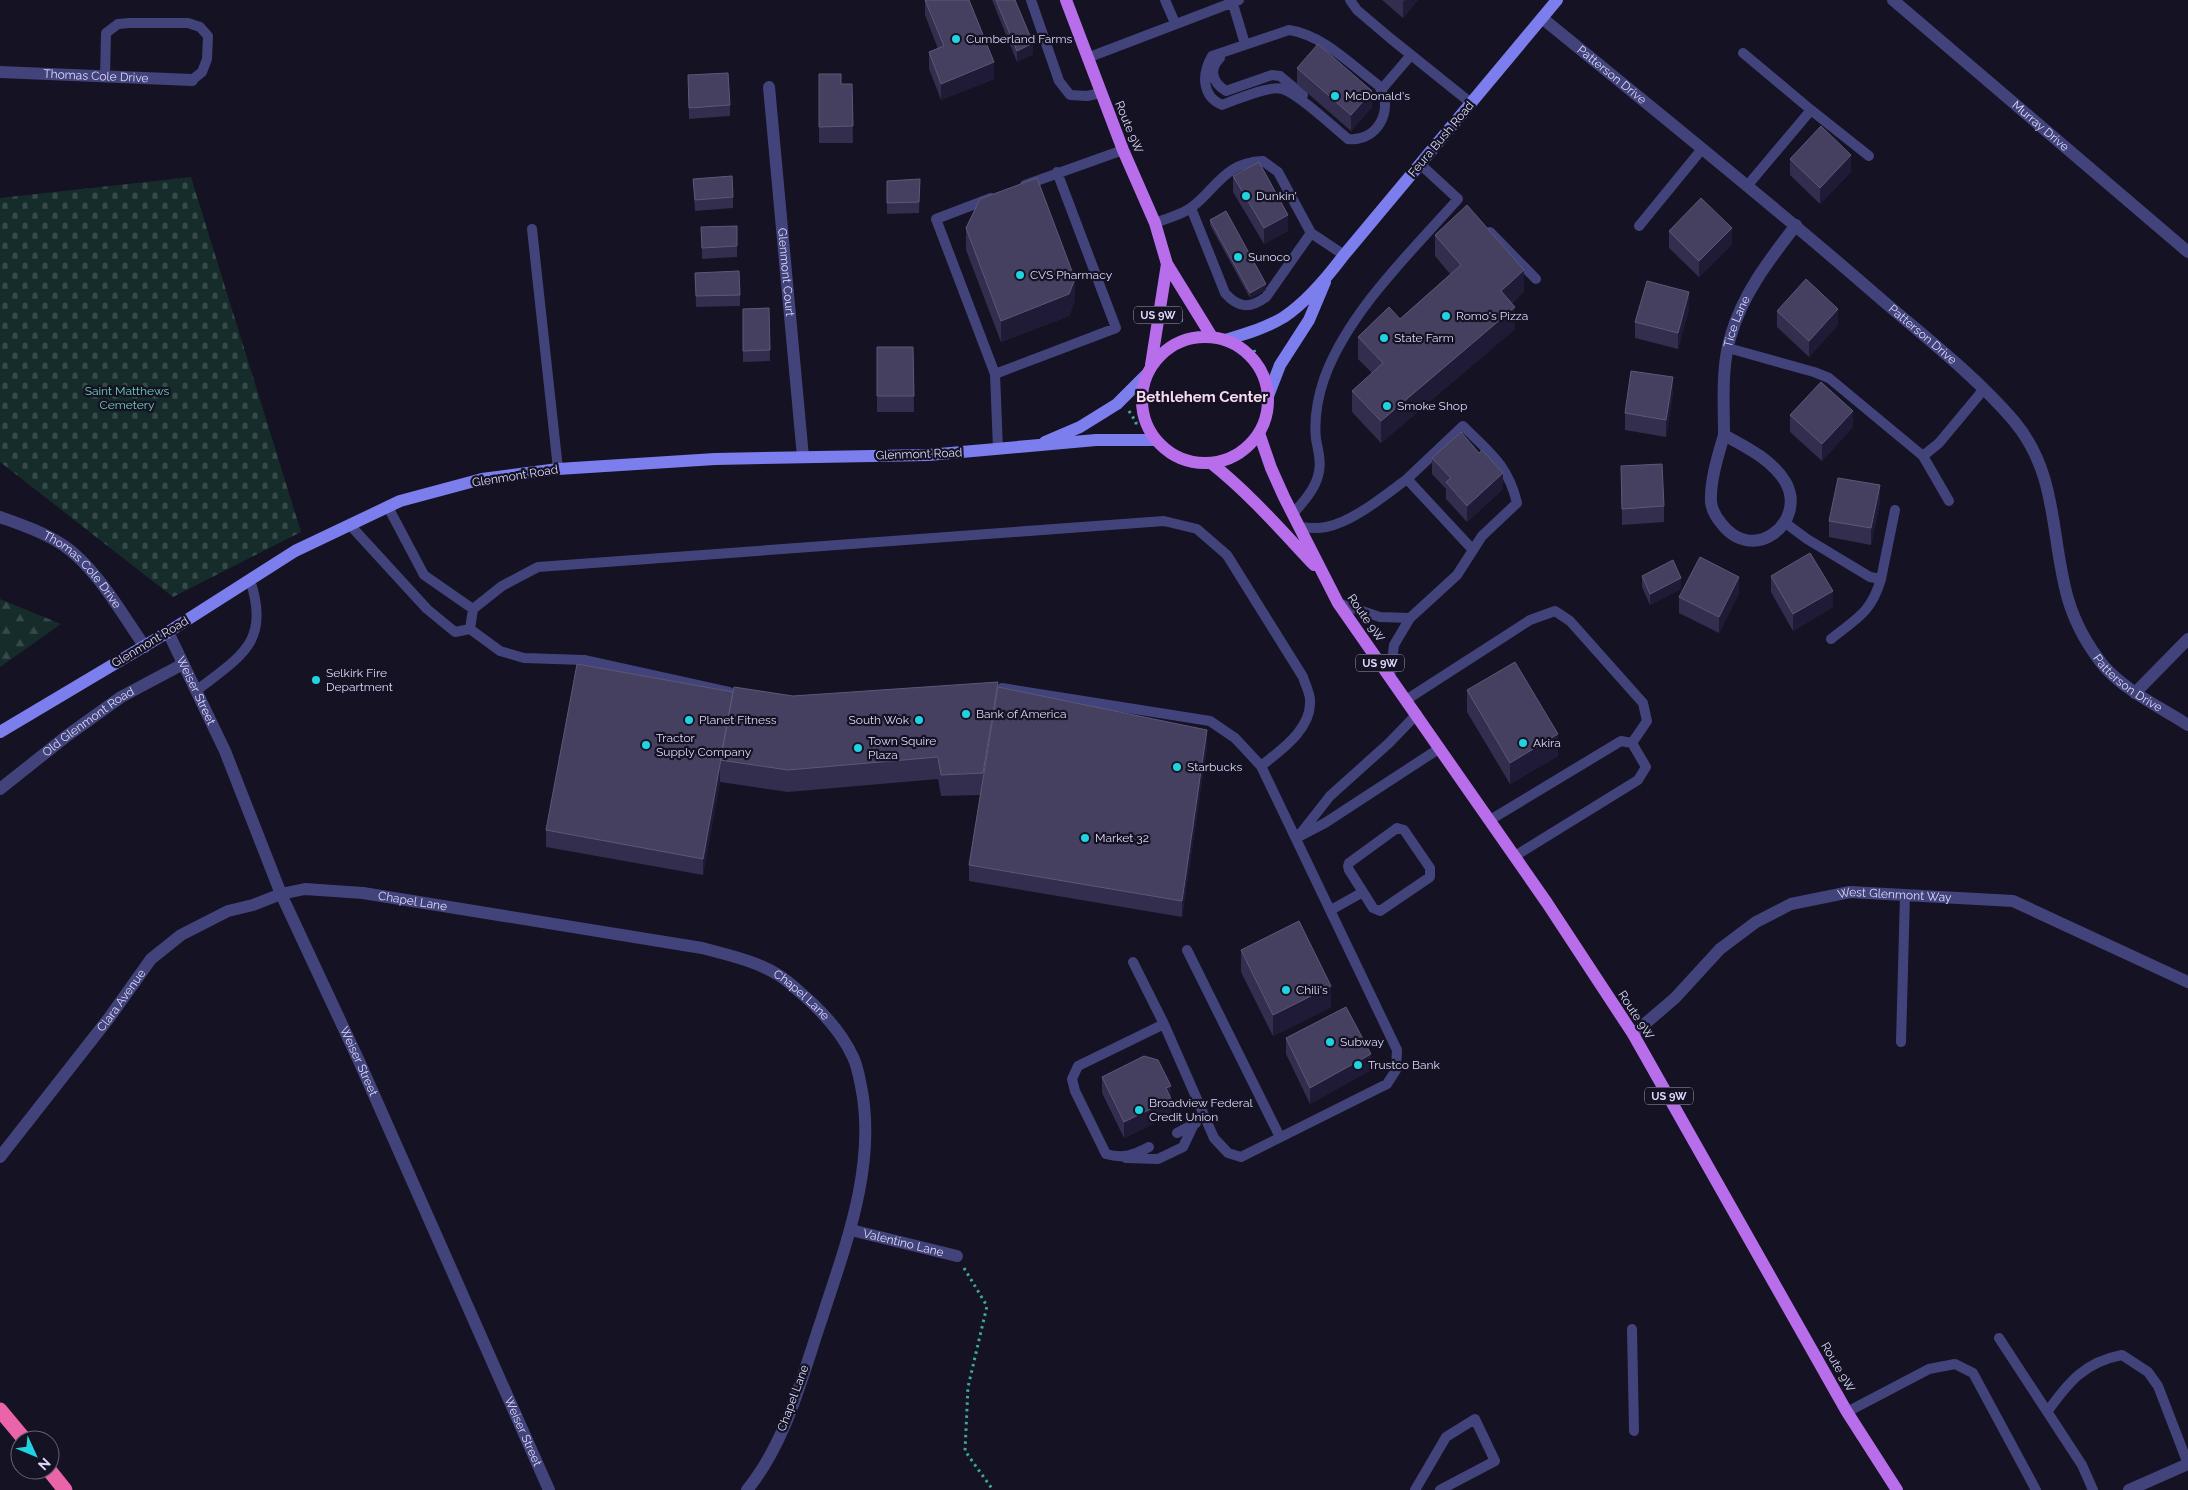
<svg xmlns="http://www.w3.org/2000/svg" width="2188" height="1490" font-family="Raleway,sans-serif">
  <defs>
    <pattern id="forest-firs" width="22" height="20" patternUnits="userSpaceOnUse" patternTransform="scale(1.25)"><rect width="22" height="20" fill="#152c2a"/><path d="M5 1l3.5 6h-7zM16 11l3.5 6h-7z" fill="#364a4a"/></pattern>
    <pattern id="cemetery-stones" width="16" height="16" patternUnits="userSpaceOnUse" patternTransform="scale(1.25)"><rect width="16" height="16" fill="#152c2a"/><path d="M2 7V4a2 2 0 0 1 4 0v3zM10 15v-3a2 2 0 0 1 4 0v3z" fill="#364a4a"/></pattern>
  </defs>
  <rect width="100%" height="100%" fill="#141223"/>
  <!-- forest -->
  <path fill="url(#forest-firs)" d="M 0,599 L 61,624 L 0,667 Z"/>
  <!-- cemetery -->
  <path fill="url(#cemetery-stones)" d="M 191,177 L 301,532 L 173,597 L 0,462 L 0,198 Z"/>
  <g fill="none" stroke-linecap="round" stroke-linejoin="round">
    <!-- path -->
    <path stroke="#3fa79d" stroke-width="3" stroke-dasharray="2.5 4" stroke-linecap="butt" d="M 1174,321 L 1186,320
      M 1254,350 L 1258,361 L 1263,367
      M 1129,411 L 1136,422 L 1136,427
      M 964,1268 L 987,1306 L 968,1387 L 965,1451 L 993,1490"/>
    <!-- lane -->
    <path stroke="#43437c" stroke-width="10" d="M 1031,0 L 1059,81 L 1070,95 L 1087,96 L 1101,93
      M 1165,0 L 1175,23
      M 1350,0 L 1357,10 L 1390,38 L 1471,103
      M 1233,4 L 1245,44
      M 1289,30 C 1323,35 1351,65 1378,85 C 1396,108 1377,143 1348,139 C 1333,127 1298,93 1282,89 C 1272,85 1234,100 1222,105 C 1201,96 1202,73 1212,56 Z
      M 1743,53 L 1811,110 L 1747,186
      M 1087,58 L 1239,0
      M 1220,58 C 1208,70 1213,83 1226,91 L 1272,75 L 1280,76 L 1303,95
      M 105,77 L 106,33 L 118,24 L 130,23 L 188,23 L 200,27 L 208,36 L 207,59 L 202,72 L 192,80
      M 1381,90 L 1411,55
      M 1811,110 L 1869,156
      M 1025,185 L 1123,150
      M 991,198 L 936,219 L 995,374 L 998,449
      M 1191,208 L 1225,293 C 1238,308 1250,309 1266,297 L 1311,233
      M 1155,223 C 1167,218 1182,215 1192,207 C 1216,189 1225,162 1263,161 L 1278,172 L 1311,233 L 1344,255
      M 1639,226 L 1702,149
      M 532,229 L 558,469
      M 1490,232 L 1536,279
      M 1728,348 L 1814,372 L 1829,378 L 1923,456 L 1939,443 L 1984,389
      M 995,374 L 1116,328 L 1057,172
      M 1923,456 L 1949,501
      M 388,507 L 424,575 L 473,609 L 470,629
      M 1293,514 C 1302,503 1314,491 1318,476 C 1322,463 1318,451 1316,439 C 1314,420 1318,397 1324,379 C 1348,312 1411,252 1458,199 L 1420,164
      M 1784,522 L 1807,539 L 1870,577 L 1881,579 L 1895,510
      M 350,525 L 427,609 L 455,632 L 470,629
      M 1299,527 C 1308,528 1317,529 1326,527 C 1353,522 1385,495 1407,479
      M 1338,603 L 1380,617 L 1410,618 L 1394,645 L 1390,677
      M 473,609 L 502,586 L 538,567 L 1164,521 L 1197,529 L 1227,555 L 1303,677 C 1305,684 1310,693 1310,700 C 1312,729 1281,750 1261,766
      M 1410,618 L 1457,575 L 1482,536 L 1517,503 C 1508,465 1490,453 1463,426 L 1407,479 L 1473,550
      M 470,629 L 500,651 L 524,658 L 584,660 L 729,692
      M 1831,639 C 1857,618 1871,613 1881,579
      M 1002,688 L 1210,721 L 1235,738 L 1261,766 L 1397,1050 L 1396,1070 L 1387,1084 L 1241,1157 L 1228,1153 L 1214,1138 L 1164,1024 L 1133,962
      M 196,691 C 241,656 271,642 250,580
      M 1406,700 L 1530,620 L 1555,611 L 1570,621 L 1643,703 L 1647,721 L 1632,743
      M 1490,820 L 1621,741 L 1632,743 L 1646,767 L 1638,780 L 1515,856
      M 1300,836 L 1325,823 L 1440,748
      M 1297,838 L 1330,796 L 1389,743 L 1417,714
      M 1331,910 L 1363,892 L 1373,908 L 1380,911 L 1430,877 L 1430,868 L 1404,830 L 1397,828 L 1349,863 L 1348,866 L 1349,870 L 1363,892
      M 1187,950 L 1280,1137
      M 1901,1042 L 1905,895
      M 1177,1133 L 1196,1123
      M 1149,1147 C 1134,1155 1123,1159 1106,1154 L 1075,1091 L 1072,1079 L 1078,1066 L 1164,1024
      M 1126,1158 L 1158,1159 L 1183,1147 L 1194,1124
      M 1632,1329 L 1634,1431
      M 1999,1338 L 2082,1465 L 2093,1490
      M 1847,1412 L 1929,1369 L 1955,1364 L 1973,1373 L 2036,1490
      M 2047,1412 C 2068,1383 2084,1362 2122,1355 L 2148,1372 L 2158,1386 L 2188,1464
      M 1415,1490 L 1446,1437 L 1475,1419 L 1495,1461 L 1440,1490"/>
    <!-- street -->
    <g stroke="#43437c" stroke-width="12">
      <path id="s1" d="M 1893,0 L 2188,252"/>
      <path id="s2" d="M 1542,18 C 1651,107 1761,195 1867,287 C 1917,331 1971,371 2014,421 C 2059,475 2050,537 2068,599 C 2075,623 2088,646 2103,665 C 2125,691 2160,707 2188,725"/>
      <path id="s3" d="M 0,72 L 192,80"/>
      <path id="s4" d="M 769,87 L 803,457"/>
      <path d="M 1724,435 C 1746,447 1773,460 1786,483 C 1807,522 1753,566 1721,523 C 1716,517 1712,510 1711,502 C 1710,480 1718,456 1724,435 Z"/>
      <path id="s5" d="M 1724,435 C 1724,402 1721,366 1731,335 C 1743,293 1770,259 1796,225"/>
      <path id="s6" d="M 0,517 C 22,525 43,532 63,545 C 96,567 122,614 145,647"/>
      <path id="s7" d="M 168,632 L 225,751 L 281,894 L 359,1061 L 549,1490"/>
      <path d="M 2135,693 L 2188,639"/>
      <path id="s8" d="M 0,789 L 68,735 L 121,697 L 183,664"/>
      <path id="s9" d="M 1633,1034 L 1675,998 L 1720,949 L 1756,922 L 1791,904 L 1850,892 L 2013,901 L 2188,982"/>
      <path id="s10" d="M 0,1157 L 109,1018 L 151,959 L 181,935 L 228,911 L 253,905 L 281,894 L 305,889 L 363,893 L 702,948 C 728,955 757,961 780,976 C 788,981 794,987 801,993 C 822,1011 841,1031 853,1057 C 857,1065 859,1076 861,1086 C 877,1164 846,1244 822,1318 C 802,1376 787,1441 747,1490"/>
      <path id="s11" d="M 851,1230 L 957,1256"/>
      <path d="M 2129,1490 L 2188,1464"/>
    </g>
    <!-- secondary -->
    <path stroke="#7c7eed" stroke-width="12" d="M 1225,340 C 1245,334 1266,328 1284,317 C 1305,303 1329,275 1344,255 L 1557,0
      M 1268,396 L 1280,365 L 1309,320 L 1325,282
      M 1045,442 L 1080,427 L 1117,404 L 1146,375
      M 0,732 L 168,632 L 295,551 L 400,501 L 482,479 L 558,469 L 715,459 L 928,455 L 1096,440 L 1155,440"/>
    <!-- primary -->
    <path stroke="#b86eeb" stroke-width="12" d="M 1066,0 L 1123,150 L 1155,223 L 1167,264 L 1212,337
      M1142 400a63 63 0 1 1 126 0a63 63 0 1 1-126 0Z
      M 1151,365 L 1167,264
      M 1259,433 L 1271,468 L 1284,497 L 1338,603 L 1547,903 L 1633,1034 L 1847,1412 L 1897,1490
      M 1211,463 C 1249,493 1281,530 1314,565"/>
    <!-- highway -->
    <path stroke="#ea64a9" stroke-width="15" d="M 0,1410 L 25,1440
      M 49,1470 L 65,1490"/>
  </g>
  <!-- wall -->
  <path fill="#332d4e" d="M 925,0 L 969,0 L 994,79 L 941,100 L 929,69 L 929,52 L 938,49 L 925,15 Z
    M 992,0 L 1015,0 L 1033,54 L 1017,62 Z
    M 1382,0 L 1418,0 L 1403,18 Z
    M 1297,68 L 1372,107 L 1351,131 L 1297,84 Z
    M 819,74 L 841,84 L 852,84 L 853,143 L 819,143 Z
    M 688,75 L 730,105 L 730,116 L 689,119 Z
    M 1790,159 L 1851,172 L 1820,204 L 1790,175 Z
    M 1233,176 L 1288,231 L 1264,244 L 1233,192 Z
    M 693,179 L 733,197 L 733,208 L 695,211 Z
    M 920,179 L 919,213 L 887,214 L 887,181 Z
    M 1210,220 L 1266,290 L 1250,298 L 1210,225 Z
    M 737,226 L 737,257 L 702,259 L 701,227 Z
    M 966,228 L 1075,300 L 1069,316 L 1001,342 L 966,250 Z
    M 1669,231 L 1732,244 L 1699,277 L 1669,248 Z
    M 1435,235 L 1524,291 L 1512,303 L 1515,329 L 1381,443 L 1352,412 L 1352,391 L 1372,373 L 1358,359 L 1358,337 L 1400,319 L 1450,274 L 1435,256 Z
    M 695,273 L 740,295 L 740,306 L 696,307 Z
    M 769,308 L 770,361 L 743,362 L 743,309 Z
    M 1689,309 L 1678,349 L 1635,338 L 1635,322 Z
    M 1777,311 L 1838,325 L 1809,357 L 1777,327 Z
    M 877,347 L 913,347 L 914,412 L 877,412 Z
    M 1673,393 L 1666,437 L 1625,430 L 1625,413 Z
    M 1790,415 L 1853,427 L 1822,461 L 1790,432 Z
    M 1432,458 L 1503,489 L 1467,522 L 1446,499 L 1446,489 L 1432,474 Z
    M 1621,466 L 1664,506 L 1664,522 L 1622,525 Z
    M 1880,502 L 1871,545 L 1829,537 L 1829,521 Z
    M 1642,576 L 1681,589 L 1650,605 L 1642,587 Z
    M 1771,576 L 1833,607 L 1793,631 L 1771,592 Z
    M 1739,593 L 1719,633 L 1679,613 L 1679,597 Z
    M 998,687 L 1207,747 L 1182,917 L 969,881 L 969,865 L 980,795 L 941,796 L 938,779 L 788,792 L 720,782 L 703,875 L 546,847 L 546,830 L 733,692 L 793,696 Z
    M 1467,690 L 1558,756 L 1510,784 L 1467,712 Z
    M 1241,950 L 1331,1007 L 1273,1036 L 1241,972 Z
    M 1286,1038 L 1371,1070 L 1310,1104 L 1286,1054 Z
    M 1102,1077 L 1171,1086 L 1171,1115 L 1124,1138 L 1102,1093 Z"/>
  <!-- shaded-wall -->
  <path fill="#1f1a35" d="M 1405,0 L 1418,0 L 1403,18 L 1403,2 Z
    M 1033,43 L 1033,54 L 1017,62 L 1017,51 Z
    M 994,62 L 994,79 L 941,100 L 941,84 Z
    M 1372,91 L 1372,107 L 1351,131 L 1351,115 Z
    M 1851,155 L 1851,172 L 1820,204 L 1820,188 Z
    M 1288,215 L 1288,231 L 1264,244 L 1264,228 Z
    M 1732,228 L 1732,244 L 1699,277 L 1699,261 Z
    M 1524,270 L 1524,291 L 1501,312 L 1501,291 Z
    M 1075,279 L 1075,300 L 1069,316 L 1001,342 L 1001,321 Z
    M 1266,284 L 1266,290 L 1250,298 L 1250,293 Z
    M 1689,292 L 1689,309 L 1678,349 L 1678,333 Z
    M 1515,307 L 1515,329 L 1381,443 L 1381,421 Z
    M 1838,309 L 1838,325 L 1809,357 L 1809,341 Z
    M 1673,377 L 1673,393 L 1666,437 L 1666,420 Z
    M 1853,411 L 1853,427 L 1822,461 L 1822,444 Z
    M 1503,473 L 1503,489 L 1467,522 L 1467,506 Z
    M 1880,485 L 1880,502 L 1871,545 L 1871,528 Z
    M 1739,577 L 1739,593 L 1719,633 L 1719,617 Z
    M 1681,578 L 1681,589 L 1650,605 L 1650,594 Z
    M 1833,591 L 1833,607 L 1793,631 L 1793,614 Z
    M 998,682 L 998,703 L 983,795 L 983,773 Z
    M 1207,730 L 1207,747 L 1182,917 L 1182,901 Z
    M 1558,734 L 1558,756 L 1510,784 L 1510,763 Z
    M 720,765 L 720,782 L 703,875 L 703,859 Z
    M 1331,986 L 1331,1007 L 1273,1036 L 1273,1015 Z
    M 1371,1054 L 1371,1070 L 1310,1104 L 1310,1088 Z
    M 1171,1086 L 1171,1115 L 1124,1138 L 1124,1122 L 1166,1088 Z"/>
  <!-- building -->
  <path fill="#453f60" stroke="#5c5878" d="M 925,0 L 969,0 L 994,62 L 941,84 L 929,52 L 944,46 Z
    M 996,0 L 1015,0 L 1033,43 L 1017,51 Z
    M 1318,44 L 1372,91 L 1351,115 L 1297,68 Z
    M 728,73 L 730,105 L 689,108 L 688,75 Z
    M 819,74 L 841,74 L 841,84 L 852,84 L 853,126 L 819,127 Z
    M 1821,126 L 1851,155 L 1820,188 L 1790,159 Z
    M 1259,162 L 1288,215 L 1264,228 L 1233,176 Z
    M 732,176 L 733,197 L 695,200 L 693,179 Z
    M 1037,178 L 1075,279 L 1069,294 L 1001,321 L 966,228 L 980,199 Z
    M 920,179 L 919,202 L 887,203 L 887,181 Z
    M 1701,198 L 1732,228 L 1699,261 L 1669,231 Z
    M 1467,205 L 1524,270 L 1501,291 L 1515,307 L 1381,421 L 1352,391 L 1383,363 L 1358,337 L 1389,307 L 1400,319 L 1461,265 L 1435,235 Z
    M 1226,211 L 1266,284 L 1250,293 L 1210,220 Z
    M 737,226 L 737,246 L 702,248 L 701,227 Z
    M 739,271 L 740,295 L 696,296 L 695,273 Z
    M 1806,279 L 1838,309 L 1809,341 L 1777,311 Z
    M 1647,281 L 1689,292 L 1678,333 L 1635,322 Z
    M 769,308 L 770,350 L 743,351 L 743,309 Z
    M 877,347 L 913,347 L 914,396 L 877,396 Z
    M 1631,371 L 1673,377 L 1666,420 L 1625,413 Z
    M 1821,382 L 1853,411 L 1822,444 L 1790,415 Z
    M 1461,432 L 1479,453 L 1482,450 L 1503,473 L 1467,506 L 1446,482 L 1451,478 L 1432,458 Z
    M 1662,464 L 1664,506 L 1622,509 L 1621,466 Z
    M 1838,478 L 1880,485 L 1871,528 L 1829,521 Z
    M 1810,553 L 1833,591 L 1793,614 L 1771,576 Z
    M 1700,557 L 1739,577 L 1719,617 L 1679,597 Z
    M 1673,560 L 1681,578 L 1650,594 L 1642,576 Z
    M 1515,662 L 1558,734 L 1510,763 L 1467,690 Z
    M 577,664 L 733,692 L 703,859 L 546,830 Z
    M 998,682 L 983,773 L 941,775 L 938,757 L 788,770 L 720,760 L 734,687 L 793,696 Z
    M 998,687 L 1207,730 L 1182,901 L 969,865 Z
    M 1299,921 L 1331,986 L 1273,1015 L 1241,950 Z
    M 1346,1007 L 1371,1054 L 1310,1088 L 1286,1038 Z
    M 1144,1056 L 1158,1060 L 1171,1086 L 1166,1088 L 1171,1099 L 1124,1122 L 1102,1077 Z"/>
  <!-- markers -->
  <g fill="#1fd3e0" stroke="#141223" stroke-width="2">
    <circle cx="956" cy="39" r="5"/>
    <circle cx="1335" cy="96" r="5"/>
    <circle cx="1246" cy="196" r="5"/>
    <circle cx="1238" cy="257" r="5"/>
    <circle cx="1020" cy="275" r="5"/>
    <circle cx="1446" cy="316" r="5"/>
    <circle cx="1384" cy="338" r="5"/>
    <circle cx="1387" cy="406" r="5"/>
    <circle cx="316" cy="680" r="5"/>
    <circle cx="966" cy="714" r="5"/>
    <circle cx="689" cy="720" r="5"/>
    <circle cx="919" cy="720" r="5"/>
    <circle cx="1523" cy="743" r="5"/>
    <circle cx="646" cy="745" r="5"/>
    <circle cx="858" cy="748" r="5"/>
    <circle cx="1177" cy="767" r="5"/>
    <circle cx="1085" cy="838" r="5"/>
    <circle cx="1286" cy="990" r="5"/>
    <circle cx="1330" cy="1042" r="5"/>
    <circle cx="1358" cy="1065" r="5"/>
    <circle cx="1139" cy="1110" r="5"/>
  </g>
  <g text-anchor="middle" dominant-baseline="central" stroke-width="4.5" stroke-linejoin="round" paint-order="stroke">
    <!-- shield labels -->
    <g fill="#141223" stroke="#9f9dba" stroke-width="1">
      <rect x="1134" y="306.5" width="48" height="17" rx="4"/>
      <rect x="1356" y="654.5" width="48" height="17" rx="4"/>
      <rect x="1645" y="1087.5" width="48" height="17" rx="4"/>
    </g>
    <g font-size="11" font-weight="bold" fill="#dbd9fa">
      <text x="1158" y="315">US 9W</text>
      <text x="1380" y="663">US 9W</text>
      <text x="1669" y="1096">US 9W</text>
    </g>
    <!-- poi labels -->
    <g font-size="12" fill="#dbd9fa" stroke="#141223" text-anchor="start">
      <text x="966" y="39">Cumberland Farms</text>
      <text x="1345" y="96">McDonald's</text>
      <text x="1256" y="196">Dunkin'</text>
      <text x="1248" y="257">Sunoco</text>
      <text x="1030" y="275">CVS Pharmacy</text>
      <text x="1456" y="316">Romo's Pizza</text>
      <text x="1394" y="338">State Farm</text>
      <text x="1397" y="406">Smoke Shop</text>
      <text x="326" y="673">Selkirk Fire<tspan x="326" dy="14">Department</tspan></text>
      <text x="976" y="714">Bank of America</text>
      <text x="699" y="720">Planet Fitness</text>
      <text x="909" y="720" text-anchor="end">South Wok</text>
      <text x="656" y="738">Tractor<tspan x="656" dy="14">Supply Company</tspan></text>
      <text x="868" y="741">Town Squire<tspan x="868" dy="14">Plaza</tspan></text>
      <text x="1533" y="743">Akira</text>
      <text x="1187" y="767">Starbucks</text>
      <text x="1095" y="838">Market 32</text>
      <text x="1296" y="990">Chili's</text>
      <text x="1340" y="1042">Subway</text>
      <text x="1368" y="1065">Trustco Bank</text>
      <text x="1149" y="1103">Broadview Federal<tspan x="1149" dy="14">Credit Union</tspan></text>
    </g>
    <!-- street labels -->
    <g font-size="12" fill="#dbd9fa" stroke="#141223">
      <text stroke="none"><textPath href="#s2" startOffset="90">Patterson Drive</textPath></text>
      <text stroke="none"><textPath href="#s3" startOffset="96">Thomas Cole Drive</textPath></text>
      <text stroke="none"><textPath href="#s1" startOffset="194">Murray Drive</textPath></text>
      <text transform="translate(1129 127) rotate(68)">Route 9W</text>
      <text transform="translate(1441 139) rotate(-50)">Feura Bush Road</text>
      <text stroke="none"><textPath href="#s4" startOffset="186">Glenmont Court</textPath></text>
      <text stroke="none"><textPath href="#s5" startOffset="115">Tice Lane</textPath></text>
      <text stroke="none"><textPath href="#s2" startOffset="495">Patterson Drive</textPath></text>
      <text transform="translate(919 454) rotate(-2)">Glenmont Road</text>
      <text transform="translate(515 476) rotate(-9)">Glenmont Road</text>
      <text stroke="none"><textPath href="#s6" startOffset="100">Thomas Cole Drive</textPath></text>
      <text transform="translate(1366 618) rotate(55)">Route 9W</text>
      <text transform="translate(150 642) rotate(-31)">Glenmont Road</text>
      <text stroke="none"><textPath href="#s2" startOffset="915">Patterson Drive</textPath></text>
      <text stroke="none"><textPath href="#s7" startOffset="65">Weiser Street</textPath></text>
      <text stroke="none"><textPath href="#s8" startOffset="111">Old Glenmont Road</textPath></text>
      <text stroke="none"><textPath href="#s9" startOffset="311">West Glenmont Way</textPath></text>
      <text stroke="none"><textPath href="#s10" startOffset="529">Chapel Lane</textPath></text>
      <text stroke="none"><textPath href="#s10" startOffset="934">Chapel Lane</textPath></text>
      <text stroke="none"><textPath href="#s10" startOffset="198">Clara Avenue</textPath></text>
      <text transform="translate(1636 1015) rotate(57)">Route 9W</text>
      <text stroke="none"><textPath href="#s7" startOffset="470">Weiser Street</textPath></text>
      <text stroke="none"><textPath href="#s11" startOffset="54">Valentino Lane</textPath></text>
      <text transform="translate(1838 1367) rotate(60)">Route 9W</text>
      <text transform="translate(793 1398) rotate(-70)">Chapel Lane</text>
      <text stroke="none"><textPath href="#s7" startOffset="875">Weiser Street</textPath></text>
    </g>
    <!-- park labels -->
    <g font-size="12" fill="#6ed0b4" stroke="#141223">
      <text x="127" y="391">Saint Matthews<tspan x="127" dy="14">Cemetery</tspan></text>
    </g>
    <!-- quarter labels -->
    <g font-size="15" font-weight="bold" fill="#fadaf0" stroke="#141223">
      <text x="1202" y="397">Bethlehem Center</text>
    </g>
  </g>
  <!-- north arrow -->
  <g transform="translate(35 1455) rotate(134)"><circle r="24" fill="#141223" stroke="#646279"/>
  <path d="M0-4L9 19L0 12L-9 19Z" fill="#1fd3e0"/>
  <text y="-8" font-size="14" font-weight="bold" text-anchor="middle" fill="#dbd9fa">N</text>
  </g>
</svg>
